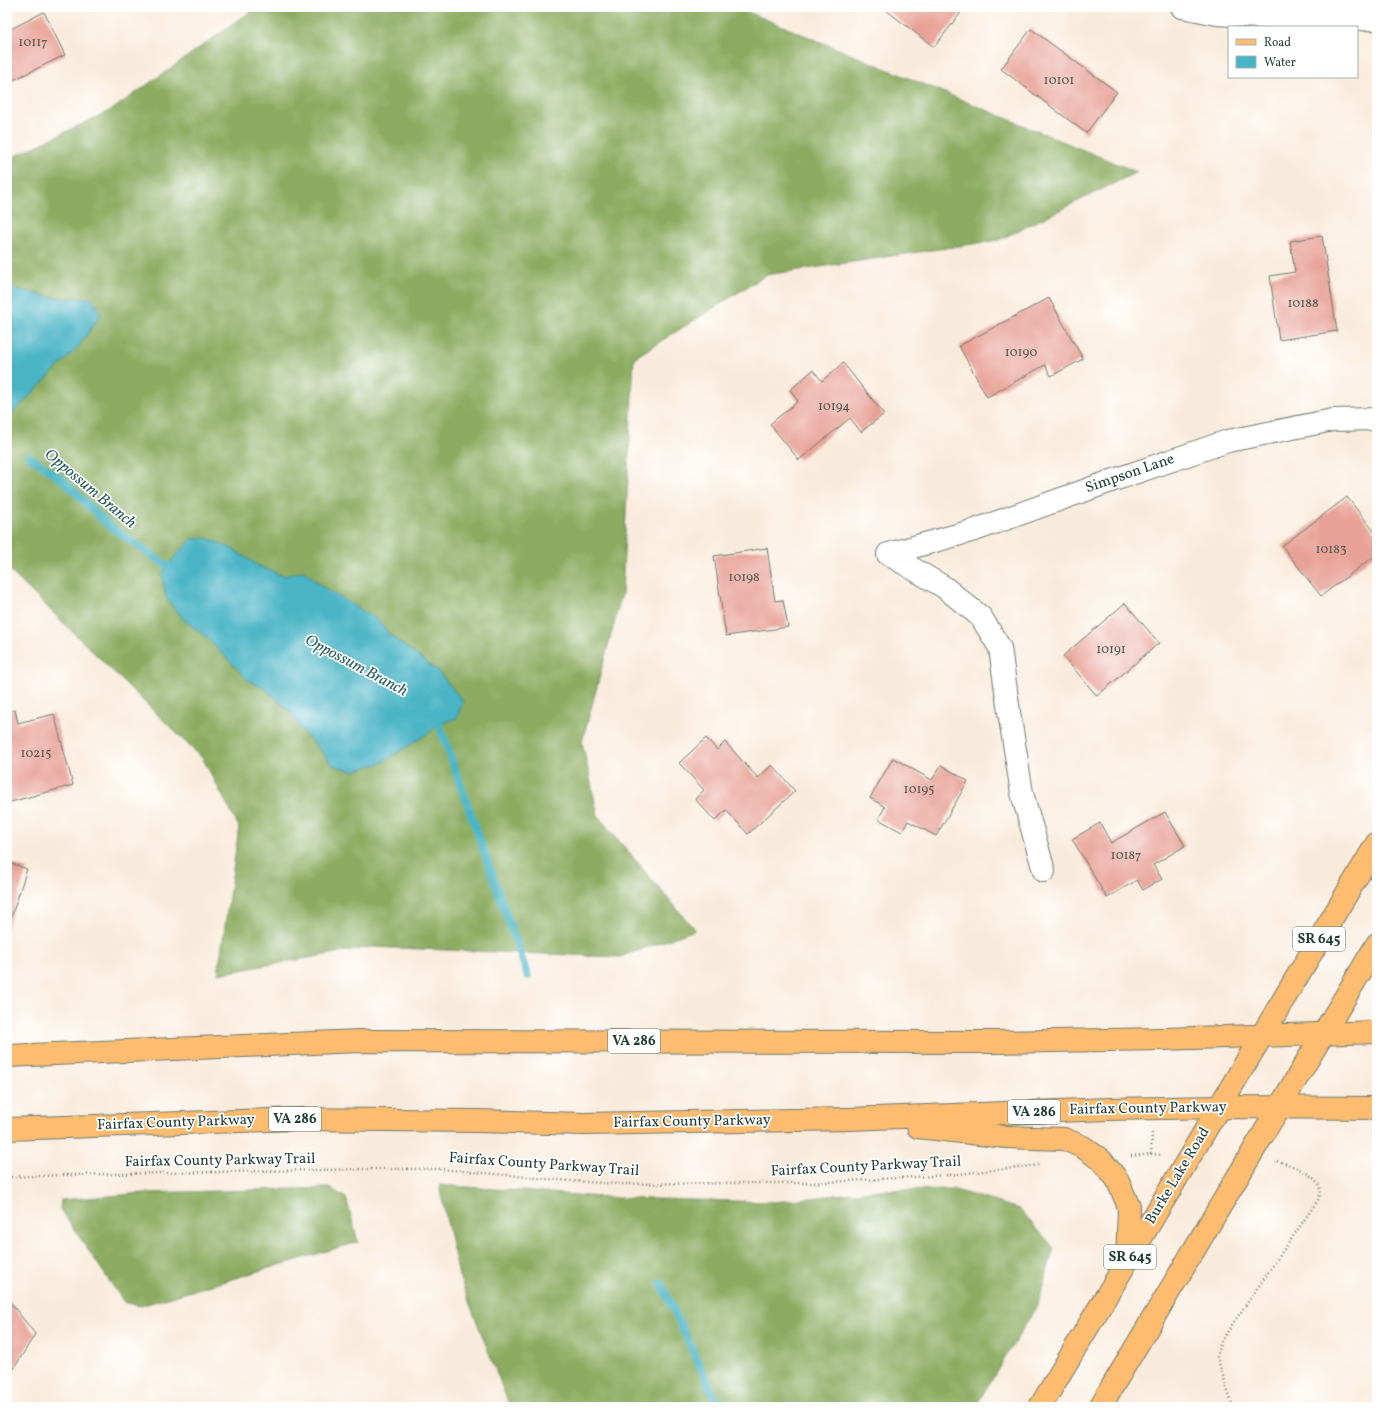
<svg xmlns="http://www.w3.org/2000/svg" width="1384" height="1414" font-family="Vollkorn,serif">
  <rect width="100%" height="100%" fill="#fff"/>
  <filter id="ink" filterUnits="userSpaceOnUse"><feTurbulence type="fractalNoise" baseFrequency=".025" numOctaves="2"/><feDisplacementMap in="SourceGraphic" scale="8" xChannelSelector="R" yChannelSelector="G"/><feConvolveMatrix kernelMatrix="1 2 1 2 8 2 1 2 1" color-interpolation-filters="sRGB"/></filter>
  <filter id="wash" filterUnits="userSpaceOnUse"><feTurbulence type="fractalNoise" baseFrequency=".012" numOctaves="4" result="noise"/><feDisplacementMap in="SourceGraphic" scale="16" xChannelSelector="R" yChannelSelector="G"/><feGaussianBlur stdDeviation="0.9" result="paint"/><feColorMatrix in="noise" values="0 0 0 0 0 0 0 0 0 0 0 0 0 0 0 0 0 1.4 0 .05"/><feComposite in="paint" operator="in"/></filter>
  <g filter="url(#wash)">
    <rect width="100%" height="100%" fill="#f9ebdb"/>
    <!-- forest -->
    <path fill="#8bac60" stroke="#55744a" d="M 257,7 L 736,7 L 1137,172 L 999,240 L 766,275 L 634,358 L 622,594 L 582,742 L 598,816 L 695,930 L 620,957 L 370,947 L 218,974 L 239,827 L 203,759 L 7,568 L 7,160 L 113,109 Z
      M 439,1185 L 616,1198 L 774,1202 L 880,1190 L 952,1189 L 1019,1209 L 1054,1248 L 1038,1304 L 975,1407 L 510,1407 L 459,1276 Z
      M 330,1188 L 346,1198 L 358,1242 L 140,1306 L 124,1302 L 60,1209 L 61,1200 L 144,1193 Z"/>
    <!-- water -->
    <path fill="#48b4c5" stroke="#34787c" d="M 7,287 L 56,298 L 92,298 L 101,314 L 79,346 L 7,419 Z
      M 207,538 L 229,547 L 261,567 L 284,576 L 304,571 L 323,587 L 378,620 L 391,636 L 438,671 L 463,701 L 457,718 L 439,724 L 427,734 L 381,763 L 353,771 L 332,765 L 321,751 L 300,729 L 291,713 L 267,690 L 249,681 L 207,638 L 183,619 L 166,598 L 162,574 L 177,554 L 192,539 Z"/>
    <g fill="none" stroke-linecap="round" stroke-linejoin="round">
      <!-- stream -->
      <path stroke="#48b4c5" stroke-width="8" d="M 29,456 L 64,481 L 108,525 L 176,572
        M 430,720 L 439,724 L 528,976
        M 661,1283 L 719,1407"/>
    </g>
    <g id="blocks">
      <!-- building -->
      <path fill="#e8a196" d="M 882,7 L 959,7 L 963,10 L 934,47 Z
        M 44,12 L 65,55 L 7,83 L 7,31 Z
        M 1031,29 L 1117,92 L 1086,133 L 1001,69 Z
        M 1322,236 L 1337,331 L 1279,340 L 1270,276 L 1295,272 L 1290,241 Z
        M 1049,298 L 1083,359 L 1051,376 L 1045,365 L 987,397 L 959,346 Z
        M 843,363 L 884,414 L 861,432 L 850,418 L 799,460 L 770,424 L 798,401 L 790,390 L 813,370 L 822,381 Z
        M 1347,497 L 1377,535 L 1377,554 L 1321,596 L 1282,546 Z
        M 767,548 L 775,601 L 783,600 L 788,627 L 726,636 L 714,556 Z
        M 1125,603 L 1159,643 L 1097,696 L 1063,656 Z
        M 15,710 L 18,723 L 54,714 L 73,785 L 7,803 L 7,712 Z
        M 706,738 L 717,750 L 725,742 L 758,778 L 772,765 L 795,791 L 748,834 L 726,810 L 715,821 L 695,799 L 704,790 L 679,763 Z
        M 893,758 L 932,780 L 941,765 L 968,781 L 936,836 L 908,821 L 902,832 L 878,819 L 885,807 L 870,798 Z
        M 1165,812 L 1185,846 L 1153,865 L 1162,879 L 1143,890 L 1137,880 L 1107,898 L 1072,839 L 1100,823 L 1111,843 Z
        M 7,862 L 27,869 L 7,930 Z
        M 7,1298 L 35,1334 L 7,1380 Z"/>
    </g>
  </g>
  <g filter="url(#ink)">
    <use href="#blocks" fill-opacity="0" stroke="#6b7a6e" stroke-width="1"/>
    <g fill="none" stroke-linecap="round" stroke-linejoin="round">
      <!-- minor casing -->
      <g stroke="#6b7a6e" stroke-width="24">
        <path id="minor" d="M 1182,7 L 1217,14 L 1296,20 L 1377,19
          M 888,554 L 975,530 L 1114,480 L 1228,441 L 1333,420 L 1377,419
          M 888,554 L 944,587 L 981,617 L 1000,648 L 1009,712 L 1022,793 L 1044,871"/>
      </g>
      <!-- major casing -->
      <g stroke="#6b7a6e" stroke-width="24">
        <path id="major" d="M 1040,1407 L 1377,843
          M 1100,1407 L 1377,944"/>
      </g>
      <!-- highway casing -->
      <g stroke="#6b7a6e" stroke-width="24">
        <path id="highway" d="M 7,1056 L 359,1041 L 995,1042 L 1162,1039 L 1377,1032
          M 918,1127 L 1006,1137 L 1064,1139 L 1083,1147 L 1101,1160 L 1117,1179 L 1129,1207 L 1127,1261
          M 7,1129 L 299,1119 L 476,1121 L 584,1124 L 850,1119 L 1109,1109 L 1219,1107 L 1377,1108"/>
      </g>
      <!-- path -->
      <path stroke="#6b7a6e" stroke-width="2.5" stroke-dasharray="1 3" stroke-linecap="butt" d="M 1151,1154 L 1152,1132
        M 1131,1156 L 1151,1154 L 1162,1155
        M 7,1177 L 66,1175 L 364,1169 L 441,1169 L 570,1181 L 619,1184 L 737,1183 L 811,1183 L 949,1175 L 1039,1165
        M 1233,1407 L 1217,1357 L 1218,1350 L 1221,1341 L 1318,1200 C 1320,1195 1322,1190 1319,1185 C 1314,1174 1286,1162 1275,1161"/>
      <!-- minor -->
      <use href="#minor" stroke="#fff" stroke-width="22"/>
      <!-- major -->
      <use href="#major" stroke="#fdbc6f" stroke-width="22"/>
      <!-- highway -->
      <use href="#highway" stroke="#fdbc6f" stroke-width="22"/>
    </g>
  </g>
  <g text-anchor="middle" dominant-baseline="central" stroke-width="3.5" stroke-linejoin="round" paint-order="stroke">
    <!-- number labels -->
    <g font-size="13" fill="#51564c">
      <text x="33" y="43">10117</text>
      <text x="1059" y="81">10101</text>
      <text x="1303" y="304">10188</text>
      <text x="1021" y="353">10190</text>
      <text x="834" y="407">10194</text>
      <text x="1331" y="550">10183</text>
      <text x="744" y="578">10198</text>
      <text x="1111" y="650">10191</text>
      <text x="36" y="754">10215</text>
      <text x="919" y="790">10195</text>
      <text x="1126" y="856">10187</text>
    </g>
    <!-- shield labels -->
    <g fill="#fff" stroke="#627771" stroke-width="1">
      <rect x="1293" y="927" width="52" height="24" rx="3"/>
      <rect x="608" y="1029" width="52" height="24" rx="3"/>
      <rect x="1008" y="1100" width="52" height="24" rx="3"/>
      <rect x="269" y="1107" width="52" height="24" rx="3"/>
      <rect x="1104" y="1245" width="52" height="24" rx="3"/>
    </g>
    <g font-size="14" font-weight="bold" fill="#1f3d34">
      <text x="1319" y="939">SR 645</text>
      <text x="634" y="1041">VA 286</text>
      <text x="1034" y="1112">VA 286</text>
      <text x="295" y="1119">VA 286</text>
      <text x="1130" y="1257">SR 645</text>
    </g>
    <!-- street labels -->
    <g font-size="15" fill="#1f3d34" stroke="#fff">
      <text transform="translate(1130 474) rotate(-19)">Simpson Lane</text>
      <text transform="translate(1148 1109) rotate(-1)">Fairfax County Parkway</text>
      <text transform="translate(692 1122) rotate(-1)">Fairfax County Parkway</text>
      <text transform="translate(176 1123) rotate(-2)">Fairfax County Parkway</text>
      <text transform="translate(220 1161) rotate(-1)">Fairfax County Parkway Trail</text>
      <text transform="translate(544 1165) rotate(4)">Fairfax County Parkway Trail</text>
      <text transform="translate(866 1167) rotate(-3)">Fairfax County Parkway Trail</text>
      <text transform="translate(1178 1176) rotate(-59)">Burke Lake Road</text>
    </g>
    <!-- water labels -->
    <g font-size="16" font-style="italic" fill="#2b6160" stroke="#fff">
      <text transform="translate(90 489) rotate(40)">Oppossum Branch</text>
      <text transform="translate(356 666) rotate(28)">Oppossum Branch</text>
    </g>
  </g>
  <!-- margin -->
  <rect width="1384" height="1414" fill="none" stroke="#fff" stroke-width="24"/>
  <!-- legend -->
  <rect x="1228" y="26" width="130" height="52" fill="#ffffff" stroke="#a5b1ae"/>
  <rect x="1236" y="39" width="20" height="6" fill="#fdbc6f" stroke="#a5b1ae"/>
  <text x="1264" y="46" font-size="12" fill="#1f3d34">Road</text>
  <rect x="1236" y="56" width="20" height="12" fill="#48b4c5" stroke="#a5b1ae"/>
  <text x="1264" y="66" font-size="12" fill="#1f3d34">Water</text>
</svg>
